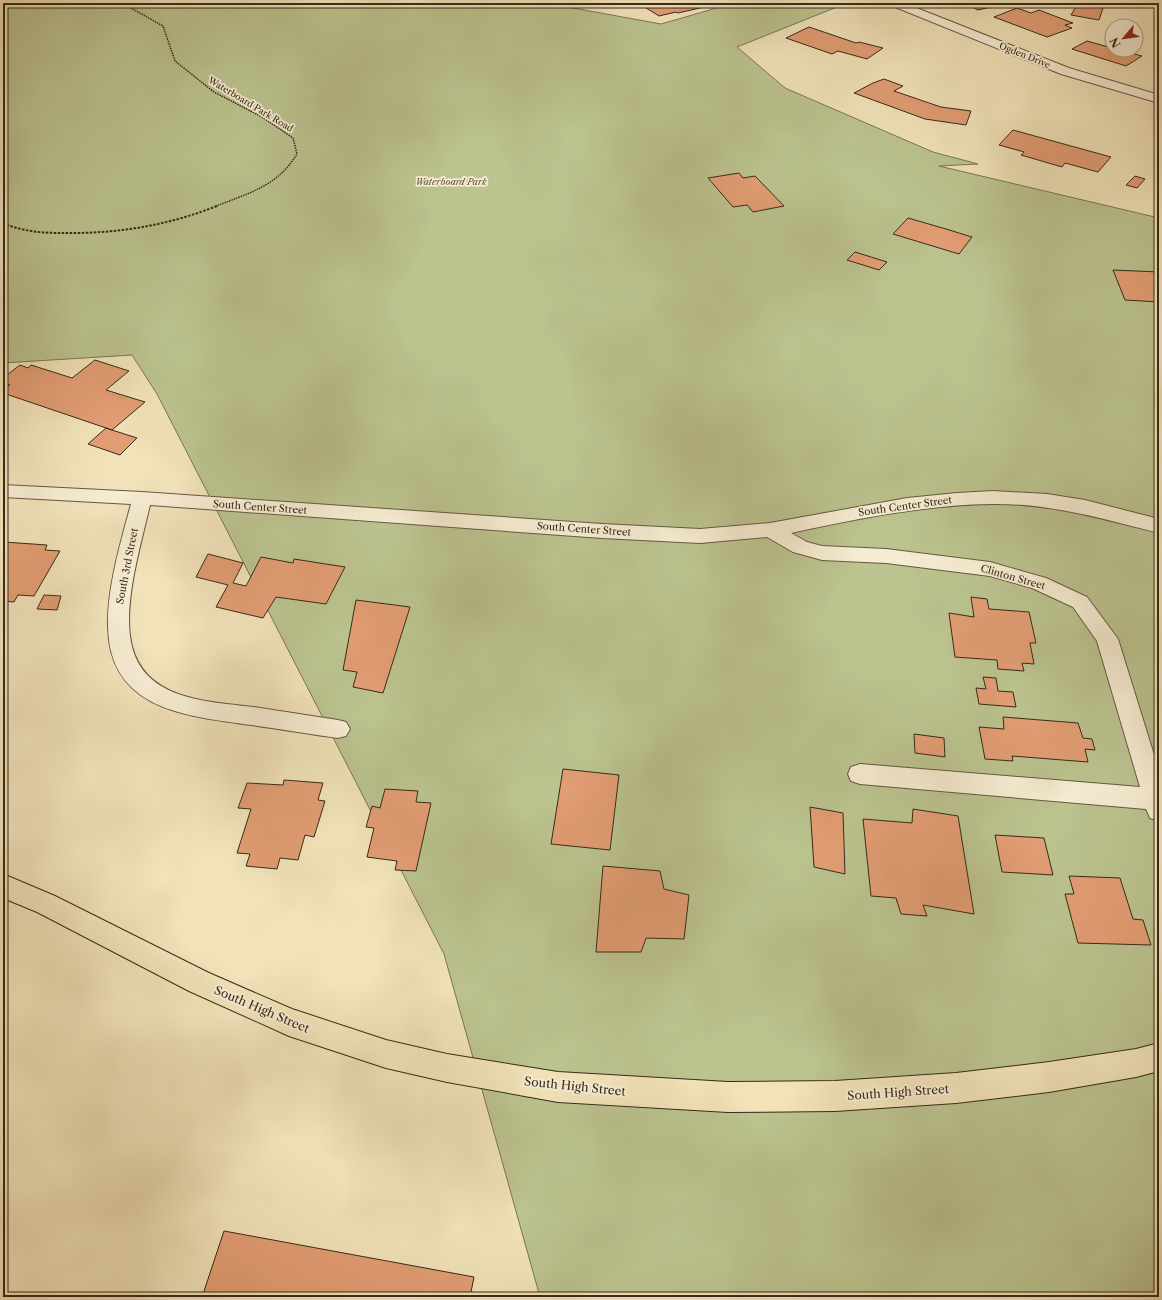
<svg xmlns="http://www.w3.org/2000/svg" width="1162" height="1300" font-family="'Libre Caslon Text',serif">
  <rect width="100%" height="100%" fill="#f1e2b9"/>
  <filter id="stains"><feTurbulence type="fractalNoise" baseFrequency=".005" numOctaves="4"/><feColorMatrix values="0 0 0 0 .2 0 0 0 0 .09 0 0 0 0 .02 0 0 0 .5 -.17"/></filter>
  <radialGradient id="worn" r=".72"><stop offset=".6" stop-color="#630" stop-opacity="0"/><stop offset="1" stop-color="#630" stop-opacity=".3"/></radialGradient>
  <!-- green -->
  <path fill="#bbc38f" stroke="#797654" d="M 3,3 L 546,3 L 661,24 L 734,3 L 847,3 L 737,47 L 785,88 L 933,152 L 978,164 L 939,166 L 1159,218 L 1159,1297 L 540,1297 L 444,954 L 157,394 L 132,355 L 3,363 Z"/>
  <!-- building -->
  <path fill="#e29d73" stroke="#372a1a" d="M 652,3 L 709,3 L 713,5 L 678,13 L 676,12 L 659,16 L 643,6 L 654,4 Z
    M 964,3 L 997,3 L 1000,5 L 978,10 Z
    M 1078,3 L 1103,8 L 1099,20 L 1071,15 Z
    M 1017,8 L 1031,13 L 1039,10 L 1073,23 L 1065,25 L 1072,28 L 1047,37 L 994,17 Z
    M 809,27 L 856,43 L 859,42 L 883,48 L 867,59 L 838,51 L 832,54 L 786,38 Z
    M 1087,41 L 1112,48 L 1112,50 L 1119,50 L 1142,56 L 1126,66 L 1072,49 Z
    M 884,79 L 903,86 L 894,91 L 941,107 L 971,111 L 966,125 L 925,119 L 854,93 L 873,83 Z
    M 1013,130 L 1111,157 L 1098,172 L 1065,163 L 1062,167 L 1021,155 L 1024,152 L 999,145 Z
    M 739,173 L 743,178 L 755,176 L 784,206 L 753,212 L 747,205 L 733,207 L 708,178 Z
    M 1135,176 L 1145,179 L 1137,188 L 1126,185 Z
    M 908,218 L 946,229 L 972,237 L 959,254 L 893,234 Z
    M 855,252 L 887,262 L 879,270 L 847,260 Z
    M 1113,270 L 1159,272 L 1159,302 L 1125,300 Z
    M 95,360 L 129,371 L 106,390 L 145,402 L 112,430 L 3,393 L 3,390 L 10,385 L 3,383 L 3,378 L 20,365 L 28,368 L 31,365 L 72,378 Z
    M 106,428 L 112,430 L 137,438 L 120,455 L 88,444 Z
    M 4,542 L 47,545 L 45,550 L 60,551 L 34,596 L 18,595 L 14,602 L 3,601 Z
    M 208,554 L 243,563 L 233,583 L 246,586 L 261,557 L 293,563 L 294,559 L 345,567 L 326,604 L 276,597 L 263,618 L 216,607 L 228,585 L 196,577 Z
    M 44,595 L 61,596 L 57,610 L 37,609 Z
    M 971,597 L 987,599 L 989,609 L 1029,612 L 1036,643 L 1030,643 L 1034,664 L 1022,663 L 1024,671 L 998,669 L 997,660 L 955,657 L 949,613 L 974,617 Z
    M 356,600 L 410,607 L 383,693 L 353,687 L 357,672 L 343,670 Z
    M 983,677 L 996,678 L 998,691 L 1013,692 L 1016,707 L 979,704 L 976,688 L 986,689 Z
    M 1003,717 L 1078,723 L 1083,738 L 1092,739 L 1095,750 L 1085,749 L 1088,762 L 1012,756 L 1013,761 L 985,759 L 979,727 L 1004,729 Z
    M 914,734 L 944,738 L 945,757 L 915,753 Z
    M 563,769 L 619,775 L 610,850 L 551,844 Z
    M 284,780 L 323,783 L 318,800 L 325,801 L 314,837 L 305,835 L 298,860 L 280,858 L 277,869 L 246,866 L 250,854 L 237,853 L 251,809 L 238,808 L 247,783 L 283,785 Z
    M 385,789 L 418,791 L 416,802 L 431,803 L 416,871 L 395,870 L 397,861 L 367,857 L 374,828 L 366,827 L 372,806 L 380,808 Z
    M 810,807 L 843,813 L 845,874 L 814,867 Z
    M 913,809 L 958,816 L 974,914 L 923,905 L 927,916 L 901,914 L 896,898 L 871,896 L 863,819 L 912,823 Z
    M 995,835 L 1044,838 L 1053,875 L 1002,872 Z
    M 603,866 L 660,871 L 664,889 L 689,895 L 684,939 L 646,938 L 641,952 L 596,952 Z
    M 1069,876 L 1120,878 L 1133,919 L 1143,920 L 1151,945 L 1078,943 L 1065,894 L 1074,894 Z
    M 224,1231 L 474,1277 L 470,1297 L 202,1297 Z"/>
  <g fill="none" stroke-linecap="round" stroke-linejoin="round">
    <!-- minor casing -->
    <g stroke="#665842" stroke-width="2">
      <path id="minor" d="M 888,3 L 904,3 L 1069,68 L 1159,95 L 1159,103 L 1061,74 L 890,5 Z
        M 3,485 L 142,492 L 602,524 L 700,529 L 770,523 L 907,498 L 957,493 L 993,491 L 1047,494 L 1085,500 L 1159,519 L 1159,533 C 1104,519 1049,503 992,504 C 924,505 856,519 791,533 L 807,542 L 822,546 L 886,549 L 990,562 L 1046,578 L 1087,597 L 1118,639 L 1159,771 L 1159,821 L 1150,818 L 1146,809 L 860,784 L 851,781 L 848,774 L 851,767 L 860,764 L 1140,787 L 1097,641 L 1073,607 L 1032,588 L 990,576 L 886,563 L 822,560 L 793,552 L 767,537 L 700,543 L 602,538 L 150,505 C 141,544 125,597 130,636 C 138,700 204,701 254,707 C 282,711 310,716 338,720 L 346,722 L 350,729 L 346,736 L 338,738 C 309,734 280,729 251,725 C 186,716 109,710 108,626 C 107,588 121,541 131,504 L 3,497 Z"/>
    </g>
    <!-- major casing -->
    <g stroke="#372a1a" stroke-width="2">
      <path id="major" d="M 3,874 L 55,896 L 209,973 L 292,1009 L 386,1040 L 447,1054 L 558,1072 L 728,1082 L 835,1081 L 956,1073 L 1049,1062 L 1136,1049 L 1159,1043 L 1159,1071 L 1136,1077 L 1049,1092 L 956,1103 L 835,1111 L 728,1112 L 558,1102 L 447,1082 L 386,1068 L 289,1036 L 189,991 L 37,912 L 3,898 Z"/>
    </g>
    <!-- path-far1 -->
    <path stroke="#372a1a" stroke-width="1.5" stroke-dasharray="1.5 1" stroke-linecap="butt" d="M 122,3 L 163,26 L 175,61 L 214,92 L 262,117 L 293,138 L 297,154 C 277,187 248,193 214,207"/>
    <!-- path -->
    <path stroke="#372a1a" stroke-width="2" stroke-dasharray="2.5 1.5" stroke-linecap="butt" d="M 3,223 C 28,234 52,233 79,233 C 127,232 171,224 217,206"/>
    <!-- minor -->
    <use href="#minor" fill="#f6ecd2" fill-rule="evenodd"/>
    <!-- major -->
    <use href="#major" fill="#f1e2b9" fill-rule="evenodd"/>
  </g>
  <g text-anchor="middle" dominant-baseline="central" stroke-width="3.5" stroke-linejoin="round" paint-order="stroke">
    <!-- far-street labels -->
    <g font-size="9" fill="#372a1a" stroke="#f6ecd2">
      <text transform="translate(1025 55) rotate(22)">Ogden Drive</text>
      <text transform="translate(251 104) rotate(31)">Waterboard Park Road</text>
    </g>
    <!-- far-park labels -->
    <g font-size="9" font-style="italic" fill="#585037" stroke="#f6ecd2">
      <text x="451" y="181">Waterboard Park</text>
    </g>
    <!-- street labels -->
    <g font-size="10" fill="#372a1a" stroke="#f6ecd2">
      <text transform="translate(905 506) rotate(-8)">South Center Street</text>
      <text transform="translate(260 507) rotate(4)">South Center Street</text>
      <text transform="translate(584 529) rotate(4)">South Center Street</text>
      <text transform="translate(127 566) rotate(-79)">South 3rd Street</text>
      <text transform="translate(1013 577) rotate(16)">Clinton Street</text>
    </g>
    <!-- near-street labels -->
    <g font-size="12" fill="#372a1a" stroke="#f6ecd2">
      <text transform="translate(262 1009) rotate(23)">South High Street</text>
      <text transform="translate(575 1086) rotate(6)">South High Street</text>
      <text transform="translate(898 1092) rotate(-4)">South High Street</text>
    </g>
  </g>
  <!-- margin -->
  <rect width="1162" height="1300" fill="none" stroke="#f1e2b9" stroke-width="16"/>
  <rect x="4" y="4" width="1154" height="1292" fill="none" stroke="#372a1a" stroke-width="2"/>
  <rect x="8" y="8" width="1146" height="1284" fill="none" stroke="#372a1a"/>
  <!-- north arrow -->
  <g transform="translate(1124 38) rotate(241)"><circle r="19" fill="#f6ecd2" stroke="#aa9e88"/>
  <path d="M0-3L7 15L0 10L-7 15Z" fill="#8f2418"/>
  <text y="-6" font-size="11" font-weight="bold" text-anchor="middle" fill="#372a1a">N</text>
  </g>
  <rect width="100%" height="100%" filter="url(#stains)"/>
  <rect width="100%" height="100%" fill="url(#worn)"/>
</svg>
